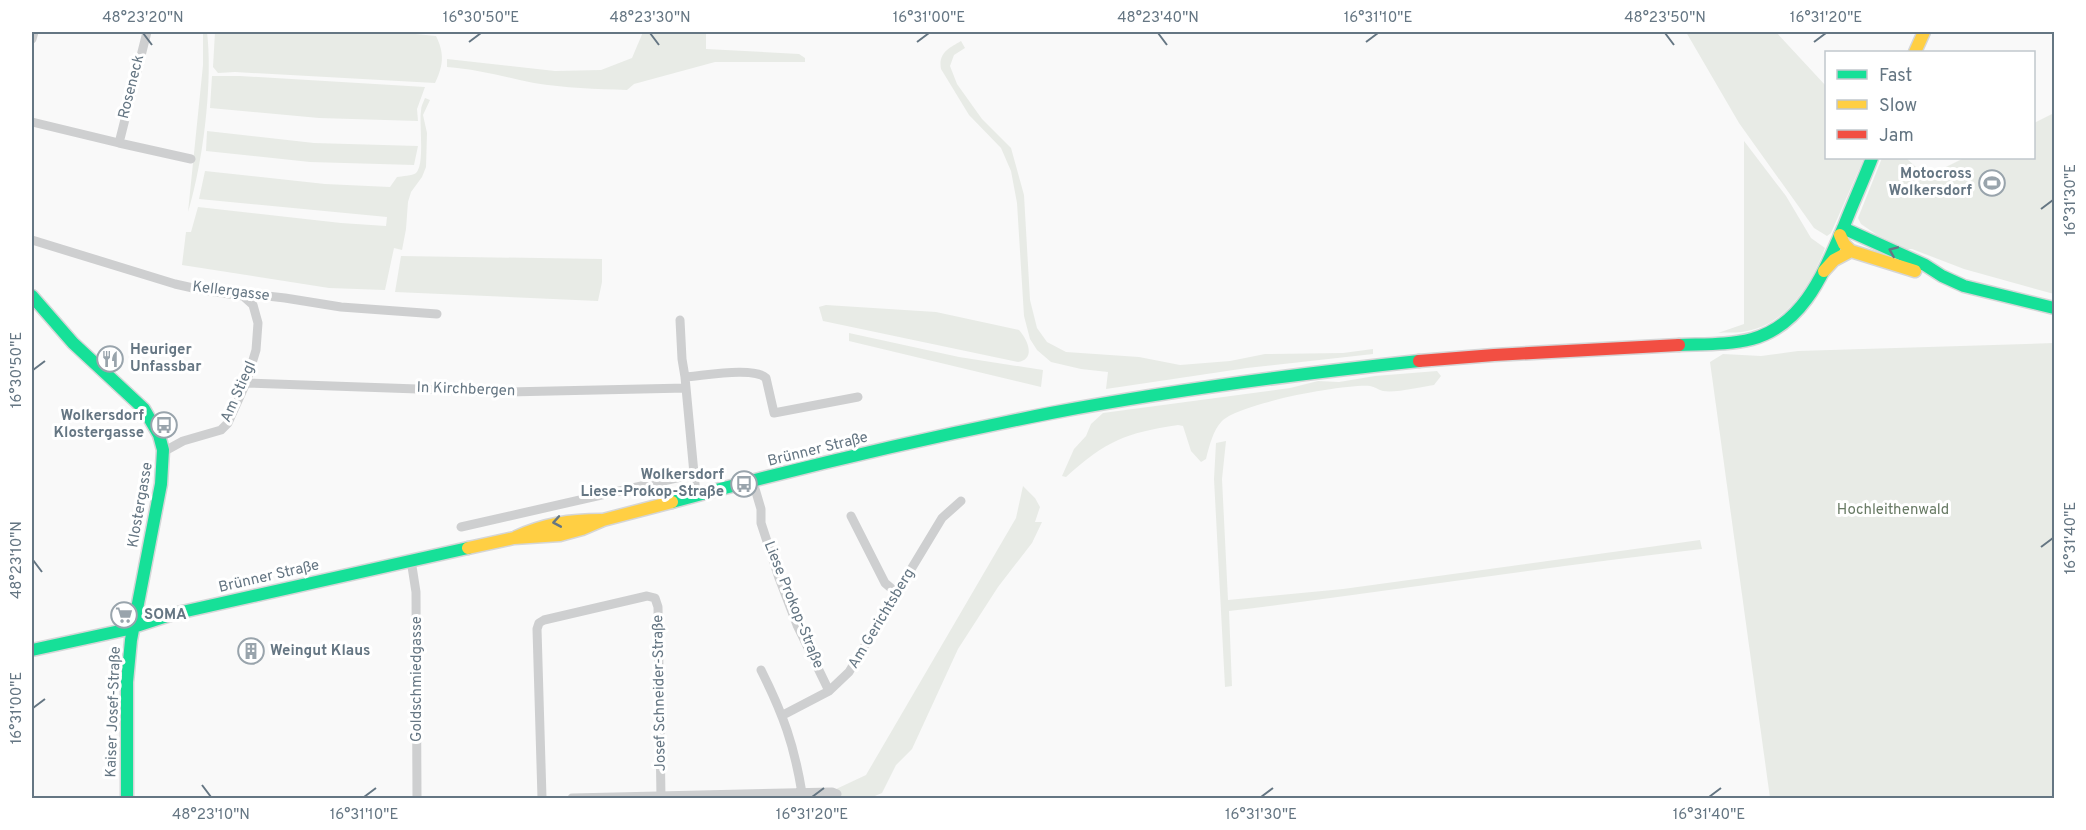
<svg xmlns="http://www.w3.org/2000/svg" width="2086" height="830" font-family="Overpass,sans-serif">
  <rect width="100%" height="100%" fill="#f9f9f9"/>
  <!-- green -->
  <path fill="#e8ebe6" d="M 203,32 L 207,32 C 213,82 203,163 188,212 L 203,65 Z
    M 215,32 L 395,32 L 436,36 C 445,54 443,66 435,83 L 235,72 L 218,73 L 213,67 Z
    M 643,32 L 706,32 L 706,49 L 799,54 L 805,58 L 805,62 L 715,62 L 634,84 L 627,90 C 596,89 565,88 534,83 C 504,77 477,69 447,67 L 447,59 L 555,71 L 601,70 L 632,58 Z
    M 1686,32 L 1776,32 L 1826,86 L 1826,158 L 1864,158 L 1831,233 L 1827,236 L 1814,228 L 1739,123 Z
    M 961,41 L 965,48 L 954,55 L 950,66 L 957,84 L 982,119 L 1011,148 L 1024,195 L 1030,300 L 1037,328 L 1047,342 L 1066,352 L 1139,357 L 1180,365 L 1230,361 L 1265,354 L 1343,353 L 1373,349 L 1373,354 L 1247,368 L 1106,389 L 1108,372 L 1081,369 L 1051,362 L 1037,350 L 1030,339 L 1024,316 L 1017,203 L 1011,171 L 1001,148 L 969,115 L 941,69 C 938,53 949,48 961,41 Z
    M 212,76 L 240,76 L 425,87 L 417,109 L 418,121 L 319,118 L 210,108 Z
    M 425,98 L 430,100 L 423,115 L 427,133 L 426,167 L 422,177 L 411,192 L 408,202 L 406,229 L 402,250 L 394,248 L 385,290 L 329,288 L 182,265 L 186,232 L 191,232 L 198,207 L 341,223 L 386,226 L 387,217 L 199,199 L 205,171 L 325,184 L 390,187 L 397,177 C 402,176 412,176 416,173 C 425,165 419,124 421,111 C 421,106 423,103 425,98 Z
    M 2054,113 L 2054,294 L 1964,269 L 1912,249 L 1907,249 L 1877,235 L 1861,224 L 1858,218 L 1882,158 L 1906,158 L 1916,167 L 1930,175 L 1964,158 L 2034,158 L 2034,123 Z
    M 207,131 L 314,143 L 418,146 L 414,165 L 310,162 L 206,151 Z
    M 1744,141 L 1786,196 L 1811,238 L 1825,248 C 1811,285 1785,327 1742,332 C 1734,333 1726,332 1718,333 L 1744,324 Z
    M 401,256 L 602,259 L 602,282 L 598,301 L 395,292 Z
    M 826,305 L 936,312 L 1019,330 C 1028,340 1036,359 1018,362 L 823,321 L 819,307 Z
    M 849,333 L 959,357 L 1043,370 L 1041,387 L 849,341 Z
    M 2054,343 L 2054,798 L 1770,798 L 1710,362 L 1723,354 L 1761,356 L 1798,351 Z
    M 1437,371 L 1441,376 L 1434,385 C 1421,387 1396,393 1383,391 C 1379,390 1375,387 1370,386 C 1344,384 1240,403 1222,421 C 1213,430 1209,447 1206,459 L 1201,462 L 1191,451 L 1183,426 L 1178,425 C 1125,433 1106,441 1066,477 L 1062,476 L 1074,449 L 1086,436 L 1091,424 L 1103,413 L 1290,388 L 1318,381 L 1339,382 L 1375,376 Z
    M 1226,441 L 1222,479 L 1228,600 L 1343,589 L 1700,540 L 1702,549 C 1544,567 1387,592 1229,611 L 1232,686 L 1225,687 L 1214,479 L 1216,443 Z
    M 1023,486 L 1035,498 L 1040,507 L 1035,522 L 1042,522 L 1032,543 L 998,587 L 958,649 L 912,749 L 896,765 L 882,793 L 870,798 L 817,798 L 866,775 L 1016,518 Z"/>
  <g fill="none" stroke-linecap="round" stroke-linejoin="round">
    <!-- fast casing -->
    <g stroke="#d5d6d7" stroke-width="15">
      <path id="fast" d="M 1843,228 L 1925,265 L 1942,276 L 1964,286 L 2054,308
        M 32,296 L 73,343 L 144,409 L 159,435 L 163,450 L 161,484 L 131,640 L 127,682 L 127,798
        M 1679,345 C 1704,344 1729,345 1752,339 C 1805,324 1824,271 1844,226 C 1853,203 1863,181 1872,158
        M 672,502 C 797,468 924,438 1051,413 C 1173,390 1296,374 1419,361
        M 32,650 L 124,630 L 173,614 L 468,548"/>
    </g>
    <!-- slow casing -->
    <g stroke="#d5d6d7" stroke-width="15">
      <path id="slow" d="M 1915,52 L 1924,32
        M 1840,235 L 1844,244 L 1851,251 L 1915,271
        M 1824,271 L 1834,260 L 1851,251
        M 516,537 C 544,524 570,520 601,520
        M 468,548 L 514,538 L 560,535 L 582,529 L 603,520 L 672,502"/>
    </g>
    <!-- jam casing -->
    <g stroke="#d5d6d7" stroke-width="15">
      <path id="jam" d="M 1419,361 L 1494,355 L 1679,345"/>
    </g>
    <!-- street -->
    <path stroke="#cecfd0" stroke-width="9" d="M 32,39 L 34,32
      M 32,122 L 119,143 L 147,32
      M 119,143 L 191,159
      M 32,240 L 175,284 L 202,290 L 243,296 L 250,294 L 285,298 L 341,307 L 437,314
      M 680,320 L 682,359 L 685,377 L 696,495
      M 685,377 C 703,376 754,366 766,378 L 774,413 L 858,397
      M 246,383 L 503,392 L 686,388
      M 163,452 L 183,441 L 221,430 L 228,423 L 246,383 L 256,350 L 258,323 L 253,305 L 243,296
      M 753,482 L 761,509 L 761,523 L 779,578 L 797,625 L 829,691
      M 851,516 L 885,583 L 898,594
      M 461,527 L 694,474
      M 411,560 L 416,592 L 417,798
      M 761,670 C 783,714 794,744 802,793
      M 783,715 L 829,691 L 849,672 L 942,518 L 961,501
      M 542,798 L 537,629 L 539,623 L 544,620 L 647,596 L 655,598 L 658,607 L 661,798
      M 572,798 L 832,792 L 837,794"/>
    <!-- fast -->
    <use href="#fast" stroke="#16e098" stroke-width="12"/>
    <!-- slow -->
    <use href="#slow" stroke="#ffcf43" stroke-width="12"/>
    <!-- jam -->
    <use href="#jam" stroke="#f24e42" stroke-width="12"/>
  </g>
  <!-- one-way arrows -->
  <defs><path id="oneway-chevron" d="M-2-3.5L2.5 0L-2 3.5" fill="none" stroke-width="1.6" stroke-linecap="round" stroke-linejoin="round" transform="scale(1.5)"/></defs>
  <g stroke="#657683">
    <use href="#oneway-chevron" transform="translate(1893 251) rotate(-157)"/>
    <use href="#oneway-chevron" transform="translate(557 522) rotate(170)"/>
  </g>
  <!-- ticks -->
  <path fill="none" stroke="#657683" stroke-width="2" d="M 143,33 L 152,45M 650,33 L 659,45M 1158,33 L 1167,45M 1665,33 L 1674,45M 469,42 L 481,33M 917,42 L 929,33M 1366,42 L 1378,33M 1814,42 L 1826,33M 2041,209 L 2053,200M 33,370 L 45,361M 2041,547 L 2053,538M 33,560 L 42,572M 33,708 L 45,699M 202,785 L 211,797M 364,797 L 376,788M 812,797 L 824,788M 1261,797 L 1273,788M 1709,797 L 1721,788"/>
  <!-- icons -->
  <defs>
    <g id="stadium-ring" transform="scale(1.35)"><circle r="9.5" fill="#fff" stroke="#99a4ac" stroke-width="1.5"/><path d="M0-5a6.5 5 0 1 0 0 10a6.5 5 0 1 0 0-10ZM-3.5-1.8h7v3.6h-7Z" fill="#99a4ac"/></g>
    <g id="restaurant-ring" transform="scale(1.35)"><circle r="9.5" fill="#fff" stroke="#99a4ac" stroke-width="1.5"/><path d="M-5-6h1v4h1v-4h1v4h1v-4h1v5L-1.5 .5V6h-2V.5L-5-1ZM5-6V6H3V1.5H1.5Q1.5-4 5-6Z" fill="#99a4ac"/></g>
    <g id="bus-ring" transform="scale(1.35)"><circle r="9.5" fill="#fff" stroke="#99a4ac" stroke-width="1.5"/><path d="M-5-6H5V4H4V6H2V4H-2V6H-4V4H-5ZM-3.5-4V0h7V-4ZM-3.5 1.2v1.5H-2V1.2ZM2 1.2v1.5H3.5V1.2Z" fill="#99a4ac"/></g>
    <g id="supermarket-ring" transform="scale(1.35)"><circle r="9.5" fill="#fff" stroke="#99a4ac" stroke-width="1.5"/><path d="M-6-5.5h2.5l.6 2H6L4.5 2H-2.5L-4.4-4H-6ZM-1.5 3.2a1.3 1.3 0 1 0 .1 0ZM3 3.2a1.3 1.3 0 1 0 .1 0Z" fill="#99a4ac"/></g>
    <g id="building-ring" transform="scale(1.35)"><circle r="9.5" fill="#fff" stroke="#99a4ac" stroke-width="1.5"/><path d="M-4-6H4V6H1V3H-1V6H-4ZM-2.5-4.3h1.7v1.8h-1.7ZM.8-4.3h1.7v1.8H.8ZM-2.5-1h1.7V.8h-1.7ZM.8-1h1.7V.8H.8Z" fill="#99a4ac"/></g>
  </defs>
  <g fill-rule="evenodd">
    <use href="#stadium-ring" x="1992" y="183"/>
    <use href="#restaurant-ring" x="110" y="359"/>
    <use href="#bus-ring" x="164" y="425"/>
    <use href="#bus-ring" x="744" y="484"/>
    <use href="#supermarket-ring" x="124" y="615"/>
    <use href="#building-ring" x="251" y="651"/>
  </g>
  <g text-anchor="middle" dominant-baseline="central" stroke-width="6" stroke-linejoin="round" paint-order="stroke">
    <!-- street labels -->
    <g font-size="15" fill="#657683" stroke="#fff">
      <text transform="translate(132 87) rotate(-76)">Roseneck</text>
      <text transform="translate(231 292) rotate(7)">Kellergasse</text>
      <text transform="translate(466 390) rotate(2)">In Kirchbergen</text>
      <text transform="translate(239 392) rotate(-66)">Am Stiegl</text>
      <text transform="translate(818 450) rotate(-14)">Brünner Straße</text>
      <text transform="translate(141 505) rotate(-80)">Klostergasse</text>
      <text transform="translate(269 577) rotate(-13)">Brünner Straße</text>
      <text transform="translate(793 605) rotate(68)">Liese Prokop-Straße</text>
      <text transform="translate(882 619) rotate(-59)">Am Gerichtsberg</text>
      <text transform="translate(417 679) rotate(-90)">Goldschmiedgasse</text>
      <text transform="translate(660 693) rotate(-91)">Josef Schneider-Straße</text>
      <text transform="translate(114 712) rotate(-88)">Kaiser Josef-Straße</text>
    </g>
    <!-- poi labels -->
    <g font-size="15" font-weight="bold" fill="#657683" stroke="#fff" text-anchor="end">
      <text x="1972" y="174">Motocross<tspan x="1972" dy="17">Wolkersdorf</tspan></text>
      <text x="130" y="350" text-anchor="start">Heuriger<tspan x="130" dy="17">Unfassbar</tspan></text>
      <text x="144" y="416">Wolkersdorf<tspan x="144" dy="17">Klostergasse</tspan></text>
      <text x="724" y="475">Wolkersdorf<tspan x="724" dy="17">Liese-Prokop-Straße</tspan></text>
      <text x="144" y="615" text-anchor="start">SOMA</text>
      <text x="270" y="651" text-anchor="start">Weingut Klaus</text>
    </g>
    <!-- park labels -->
    <g font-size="15" fill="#687a64" stroke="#fff">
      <text x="1893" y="510">Hochleithenwald</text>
    </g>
  </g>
  <!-- border -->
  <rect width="2086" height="830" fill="none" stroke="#ffffff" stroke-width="66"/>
  <!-- legend -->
  <rect x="1825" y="51" width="210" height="108" fill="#ffffff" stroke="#c1c8cd" stroke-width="1.5"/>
  <rect x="1837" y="70" width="30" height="9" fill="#16e098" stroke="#c1c8cd" stroke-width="1.5"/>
  <text x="1879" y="81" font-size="18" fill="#657683">Fast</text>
  <rect x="1837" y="100" width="30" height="9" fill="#ffcf43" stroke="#c1c8cd" stroke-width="1.5"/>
  <text x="1879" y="111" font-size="18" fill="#657683">Slow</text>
  <rect x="1837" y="130" width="30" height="9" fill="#f24e42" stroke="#c1c8cd" stroke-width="1.5"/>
  <text x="1879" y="141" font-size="18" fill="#657683">Jam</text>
  <rect x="33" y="33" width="2020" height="764" fill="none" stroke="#657683" stroke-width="2"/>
  <g font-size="15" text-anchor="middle" fill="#657683">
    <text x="143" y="22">48°23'20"N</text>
    <text x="481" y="22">16°30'50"E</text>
    <text x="650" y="22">48°23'30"N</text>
    <text x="929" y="22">16°31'00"E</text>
    <text x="1158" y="22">48°23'40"N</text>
    <text x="1378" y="22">16°31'10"E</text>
    <text x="1665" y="22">48°23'50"N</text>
    <text x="1826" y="22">16°31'20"E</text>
    <text transform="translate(2070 200) rotate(-90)" y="5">16°31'30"E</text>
    <text transform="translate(16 370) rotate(-90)" y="5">16°30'50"E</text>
    <text transform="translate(2070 538) rotate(-90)" y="5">16°31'40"E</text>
    <text transform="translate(16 560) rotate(-90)" y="5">48°23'10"N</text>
    <text transform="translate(16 708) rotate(-90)" y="5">16°31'00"E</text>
    <text x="211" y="819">48°23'10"N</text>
    <text x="364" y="819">16°31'10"E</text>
    <text x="812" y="819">16°31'20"E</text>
    <text x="1261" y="819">16°31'30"E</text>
    <text x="1709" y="819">16°31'40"E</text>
  </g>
</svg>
